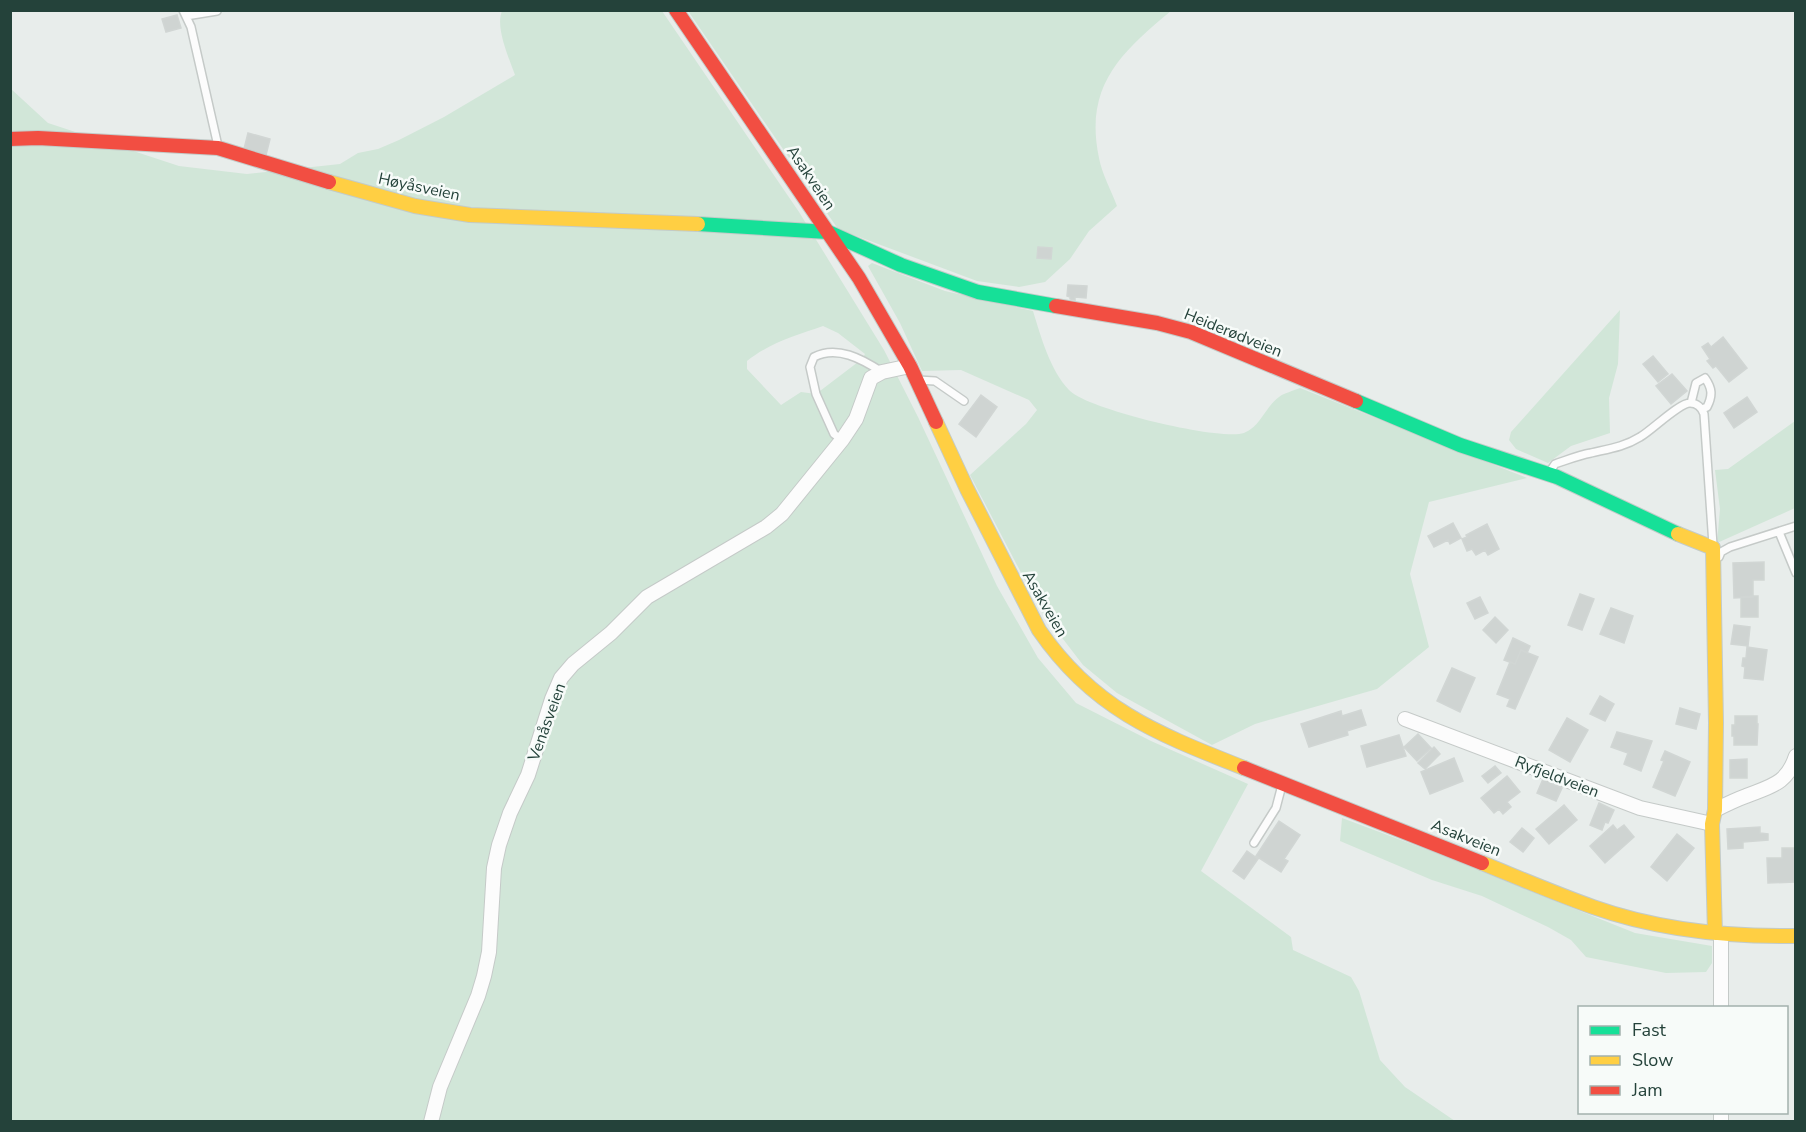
<svg xmlns="http://www.w3.org/2000/svg" width="1806" height="1132" font-family="'Nunito Sans',sans-serif">
  <rect width="100%" height="100%" fill="#e8edeb"/>
  <!-- green -->
  <path fill="#d1e6d8" fill-rule="evenodd" d="M 502,11 L 662,11 L 799,212 L 884,350 L 918,417 L 997,586 L 1038,658 L 1076,703 L 1151,741 L 1248,784 L 1201,871 L 1291,937 L 1293,950 L 1351,977 L 1359,991 L 1380,1060 L 1405,1087 L 1455,1121 L 11,1121 L 10,88 L 48,123 L 179,166 L 247,174 L 340,164 L 358,153 L 378,149 L 399,140 L 444,117 L 515,75 C 509,58 495,27 502,11 ZM 823,326 L 838,333 L 865,354 L 862,359 L 816,394 L 801,392 L 781,405 L 747,369 L 747,361 C 769,343 797,335 823,326 Z
    M 688,11 L 1171,11 C 1120,53 1084,87 1099,158 C 1102,174 1111,190 1117,206 L 1089,231 L 1070,259 L 1045,282 L 1019,287 L 977,281 L 838,229 Z
    M 872,263 L 945,291 L 1033,311 C 1041,337 1050,370 1069,390 C 1086,409 1219,441 1244,433 C 1261,426 1265,407 1279,397 C 1284,393 1293,391 1300,388 L 1527,478 L 1429,502 L 1410,574 L 1429,647 L 1377,689 L 1255,724 L 1212,745 L 1117,693 L 1083,665 L 1040,609 L 970,475 L 1026,424 L 1037,410 L 1029,400 L 961,370 L 922,371 L 900,323 L 868,266 Z
    M 1620,310 L 1618,364 L 1609,398 L 1610,433 L 1571,446 L 1548,463 L 1516,449 L 1509,440 L 1511,432 Z
    M 1795,421 L 1795,508 L 1717,543 L 1720,509 L 1715,470 L 1728,469 Z
    M 1342,818 L 1433,852 L 1635,933 L 1712,946 L 1712,963 L 1706,972 L 1666,973 L 1586,957 L 1571,940 L 1548,927 L 1482,896 L 1432,880 L 1340,841 Z"/>
  <!-- building -->
  <path fill="#cfd4d2" stroke="#d1d6d4" stroke-width="1.5" d="M 177,15 L 181,28 L 166,32 L 162,19 Z
    M 248,133 L 270,139 L 266,155 L 244,149 Z
    M 1038,247 L 1052,248 L 1051,259 L 1037,258 Z
    M 1068,285 L 1087,286 L 1086,298 L 1075,297 L 1075,300 L 1070,299 L 1070,297 L 1067,296 Z
    M 1723,337 L 1747,368 L 1729,382 L 1716,366 L 1713,368 L 1707,361 L 1710,359 L 1702,347 L 1708,343 L 1711,347 Z
    M 1653,356 L 1668,374 L 1658,382 L 1643,364 Z
    M 1672,374 L 1687,391 L 1671,404 L 1656,386 Z
    M 981,395 L 997,407 L 976,437 L 959,424 Z
    M 1747,397 L 1757,412 L 1734,428 L 1724,413 Z
    M 1453,523 L 1461,538 L 1450,544 L 1448,540 L 1434,547 L 1428,536 Z
    M 1487,524 L 1499,549 L 1488,555 L 1485,550 L 1476,555 L 1472,549 L 1467,551 L 1462,539 L 1467,537 L 1466,535 Z
    M 1764,562 L 1764,580 L 1753,580 L 1753,597 L 1734,598 L 1733,563 Z
    M 1580,594 L 1594,599 L 1582,630 L 1568,625 Z
    M 1753,596 L 1758,596 L 1758,617 L 1741,617 L 1741,597 Z
    M 1480,597 L 1488,613 L 1475,619 L 1467,603 Z
    M 1611,608 L 1633,616 L 1624,643 L 1600,634 Z
    M 1495,617 L 1508,630 L 1496,643 L 1483,630 Z
    M 1734,625 L 1750,627 L 1748,646 L 1731,644 Z
    M 1513,638 L 1530,646 L 1527,653 L 1521,650 L 1515,664 L 1504,660 Z
    M 1747,647 L 1767,650 L 1763,680 L 1744,678 L 1745,667 L 1742,666 L 1743,658 L 1746,658 Z
    M 1521,650 L 1538,657 L 1515,709 L 1507,706 L 1510,699 L 1497,694 L 1510,662 L 1515,664 Z
    M 1452,668 L 1475,678 L 1460,712 L 1437,701 Z
    M 1600,696 L 1614,704 L 1605,721 L 1590,714 Z
    M 1680,708 L 1700,714 L 1696,729 L 1676,724 Z
    M 1361,710 L 1366,725 L 1347,731 L 1348,735 L 1309,747 L 1301,724 L 1341,711 L 1342,716 Z
    M 1735,716 L 1757,716 L 1757,724 L 1758,724 L 1757,745 L 1734,745 L 1734,736 L 1732,736 L 1732,725 L 1735,725 Z
    M 1567,718 L 1588,730 L 1570,762 L 1549,750 Z
    M 1617,732 L 1652,741 L 1641,771 L 1624,764 L 1628,753 L 1611,747 Z
    M 1418,734 L 1431,748 L 1417,761 L 1404,747 Z
    M 1399,735 L 1406,756 L 1367,767 L 1361,746 Z
    M 1434,747 L 1440,754 L 1425,769 L 1418,763 Z
    M 1665,751 L 1690,762 L 1675,796 L 1653,787 L 1664,761 L 1661,760 Z
    M 1454,758 L 1463,781 L 1430,794 L 1421,772 Z
    M 1747,759 L 1747,778 L 1730,778 L 1730,760 Z
    M 1495,766 L 1501,773 L 1488,783 L 1482,776 Z
    M 1507,776 L 1520,792 L 1507,802 L 1511,807 L 1503,814 L 1499,809 L 1494,813 L 1481,798 Z
    M 1543,779 L 1562,788 L 1556,801 L 1537,793 Z
    M 1599,803 L 1614,810 L 1608,823 L 1605,822 L 1602,830 L 1590,825 Z
    M 1564,805 L 1577,820 L 1549,844 L 1536,829 Z
    M 1279,821 L 1300,835 L 1284,859 L 1288,861 L 1281,872 L 1256,856 Z
    M 1613,825 L 1617,830 L 1624,825 L 1634,837 L 1605,863 L 1590,846 Z
    M 1760,827 L 1760,833 L 1768,834 L 1768,840 L 1743,842 L 1743,848 L 1728,849 L 1727,829 Z
    M 1522,828 L 1534,838 L 1523,852 L 1510,842 Z
    M 1677,834 L 1694,848 L 1667,881 L 1651,867 Z
    M 1782,848 L 1794,848 L 1795,882 L 1768,883 L 1767,858 L 1782,858 Z
    M 1247,851 L 1258,859 L 1244,879 L 1233,871 Z"/>
  <g fill="none" stroke-linecap="round" stroke-linejoin="round">
    <!-- lane casing -->
    <g stroke="#c5cac8" stroke-width="10">
      <path id="lane" d="M 183,10 L 191,27 L 218,146
        M 186,16 L 217,11
        M 918,380 L 935,381 L 964,401
        M 1691,403 L 1696,383 L 1705,378 C 1712,388 1713,395 1707,407 L 1702,409
        M 842,440 L 834,434 L 816,394 L 810,367 L 814,357 C 837,345 862,359 882,372
        M 1549,473 L 1555,464 C 1567,460 1579,455 1591,453 C 1608,449 1624,447 1640,437 C 1651,431 1679,403 1690,403 C 1697,403 1702,408 1704,414 L 1713,545
        M 1779,532 L 1796,573
        M 1719,557 L 1721,552 L 1730,547 L 1796,526
        M 1254,843 L 1276,808 L 1282,785"/>
    </g>
    <!-- street casing -->
    <g stroke="#c5cac8" stroke-width="16">
      <path id="street" d="M 1405,719 L 1640,808 L 1712,824
        M 1715,810 C 1725,805 1735,800 1746,796 C 1771,786 1787,784 1796,756
        M 1721,934 L 1721,1008
        M 1721,1112 L 1721,1122
        M 431,1122 L 440,1087 L 478,996 L 484,976 L 489,952 L 494,868 L 499,845 L 510,813 L 528,775 L 552,699 L 561,678 L 573,664 L 611,633 L 647,597 L 766,527 L 782,514 L 842,440 L 856,419 L 871,378 L 882,372 L 910,366"/>
    </g>
    <!-- fast casing -->
    <g stroke="#c3cbc8" stroke-width="16">
      <path id="fast" d="M 698,224 L 828,232 L 901,265 L 978,292 L 1056,306
        M 1356,401 L 1460,445 L 1557,477 L 1678,534"/>
    </g>
    <!-- slow casing -->
    <g stroke="#c3cbc8" stroke-width="16">
      <path id="slow" d="M 329,182 L 415,206 L 470,215 L 698,224
        M 936,422 L 967,489 L 1039,630 C 1094,710 1158,734 1244,768
        M 1678,534 L 1713,548 L 1716,723 L 1715,810 L 1712,824 L 1715,933
        M 1482,863 C 1519,878 1556,894 1593,907 C 1658,930 1727,937 1796,936"/>
    </g>
    <!-- jam casing -->
    <g stroke="#c3cbc8" stroke-width="16">
      <path id="jam" d="M 676,10 L 859,278 L 910,366 L 936,422
        M 10,139 L 38,138 L 218,148 L 329,182
        M 1056,306 L 1157,323 L 1191,332 L 1356,401
        M 1244,768 L 1482,863"/>
    </g>
    <!-- lane -->
    <use href="#lane" stroke="#fcfcfc" stroke-width="7"/>
    <!-- street -->
    <use href="#street" stroke="#fcfcfc" stroke-width="14"/>
    <!-- fast -->
    <use href="#fast" stroke="#16e098" stroke-width="14"/>
    <!-- slow -->
    <use href="#slow" stroke="#ffcf43" stroke-width="14"/>
    <!-- jam -->
    <use href="#jam" stroke="#f24e42" stroke-width="14"/>
  </g>
  <g text-anchor="middle" dominant-baseline="central" stroke-width="5" stroke-linejoin="round" paint-order="stroke">
    <!-- street labels -->
    <g font-size="16" fill="#24423a" stroke="#f7fbf9">
      <text transform="translate(811 178) rotate(56)">Asakveien</text>
      <text transform="translate(419 187) rotate(12)">Høyåsveien</text>
      <text transform="translate(1233 333) rotate(22)">Heiderødveien</text>
      <text transform="translate(1045 604) rotate(60)">Asakveien</text>
      <text transform="translate(547 722) rotate(-70)">Venåsveien</text>
      <text transform="translate(1557 777) rotate(21)">Ryfjeldveien</text>
      <text transform="translate(1466 838) rotate(22)">Asakveien</text>
    </g>
  </g>
  <!-- border -->
  <rect width="1806" height="1132" fill="none" stroke="#24423a" stroke-width="24"/>
  <!-- legend -->
  <rect x="1578" y="1006" width="210" height="108" fill="#f7fbf9" stroke="#a3b1ad" stroke-width="1.5"/>
  <rect x="1590" y="1026" width="30" height="9" fill="#16e098" stroke="#a3b1ad" stroke-width="1.5"/>
  <text x="1632" y="1036" font-size="18" fill="#24423a">Fast</text>
  <rect x="1590" y="1056" width="30" height="9" fill="#ffcf43" stroke="#a3b1ad" stroke-width="1.5"/>
  <text x="1632" y="1066" font-size="18" fill="#24423a">Slow</text>
  <rect x="1590" y="1086" width="30" height="9" fill="#f24e42" stroke="#a3b1ad" stroke-width="1.5"/>
  <text x="1632" y="1096" font-size="18" fill="#24423a">Jam</text>
</svg>
